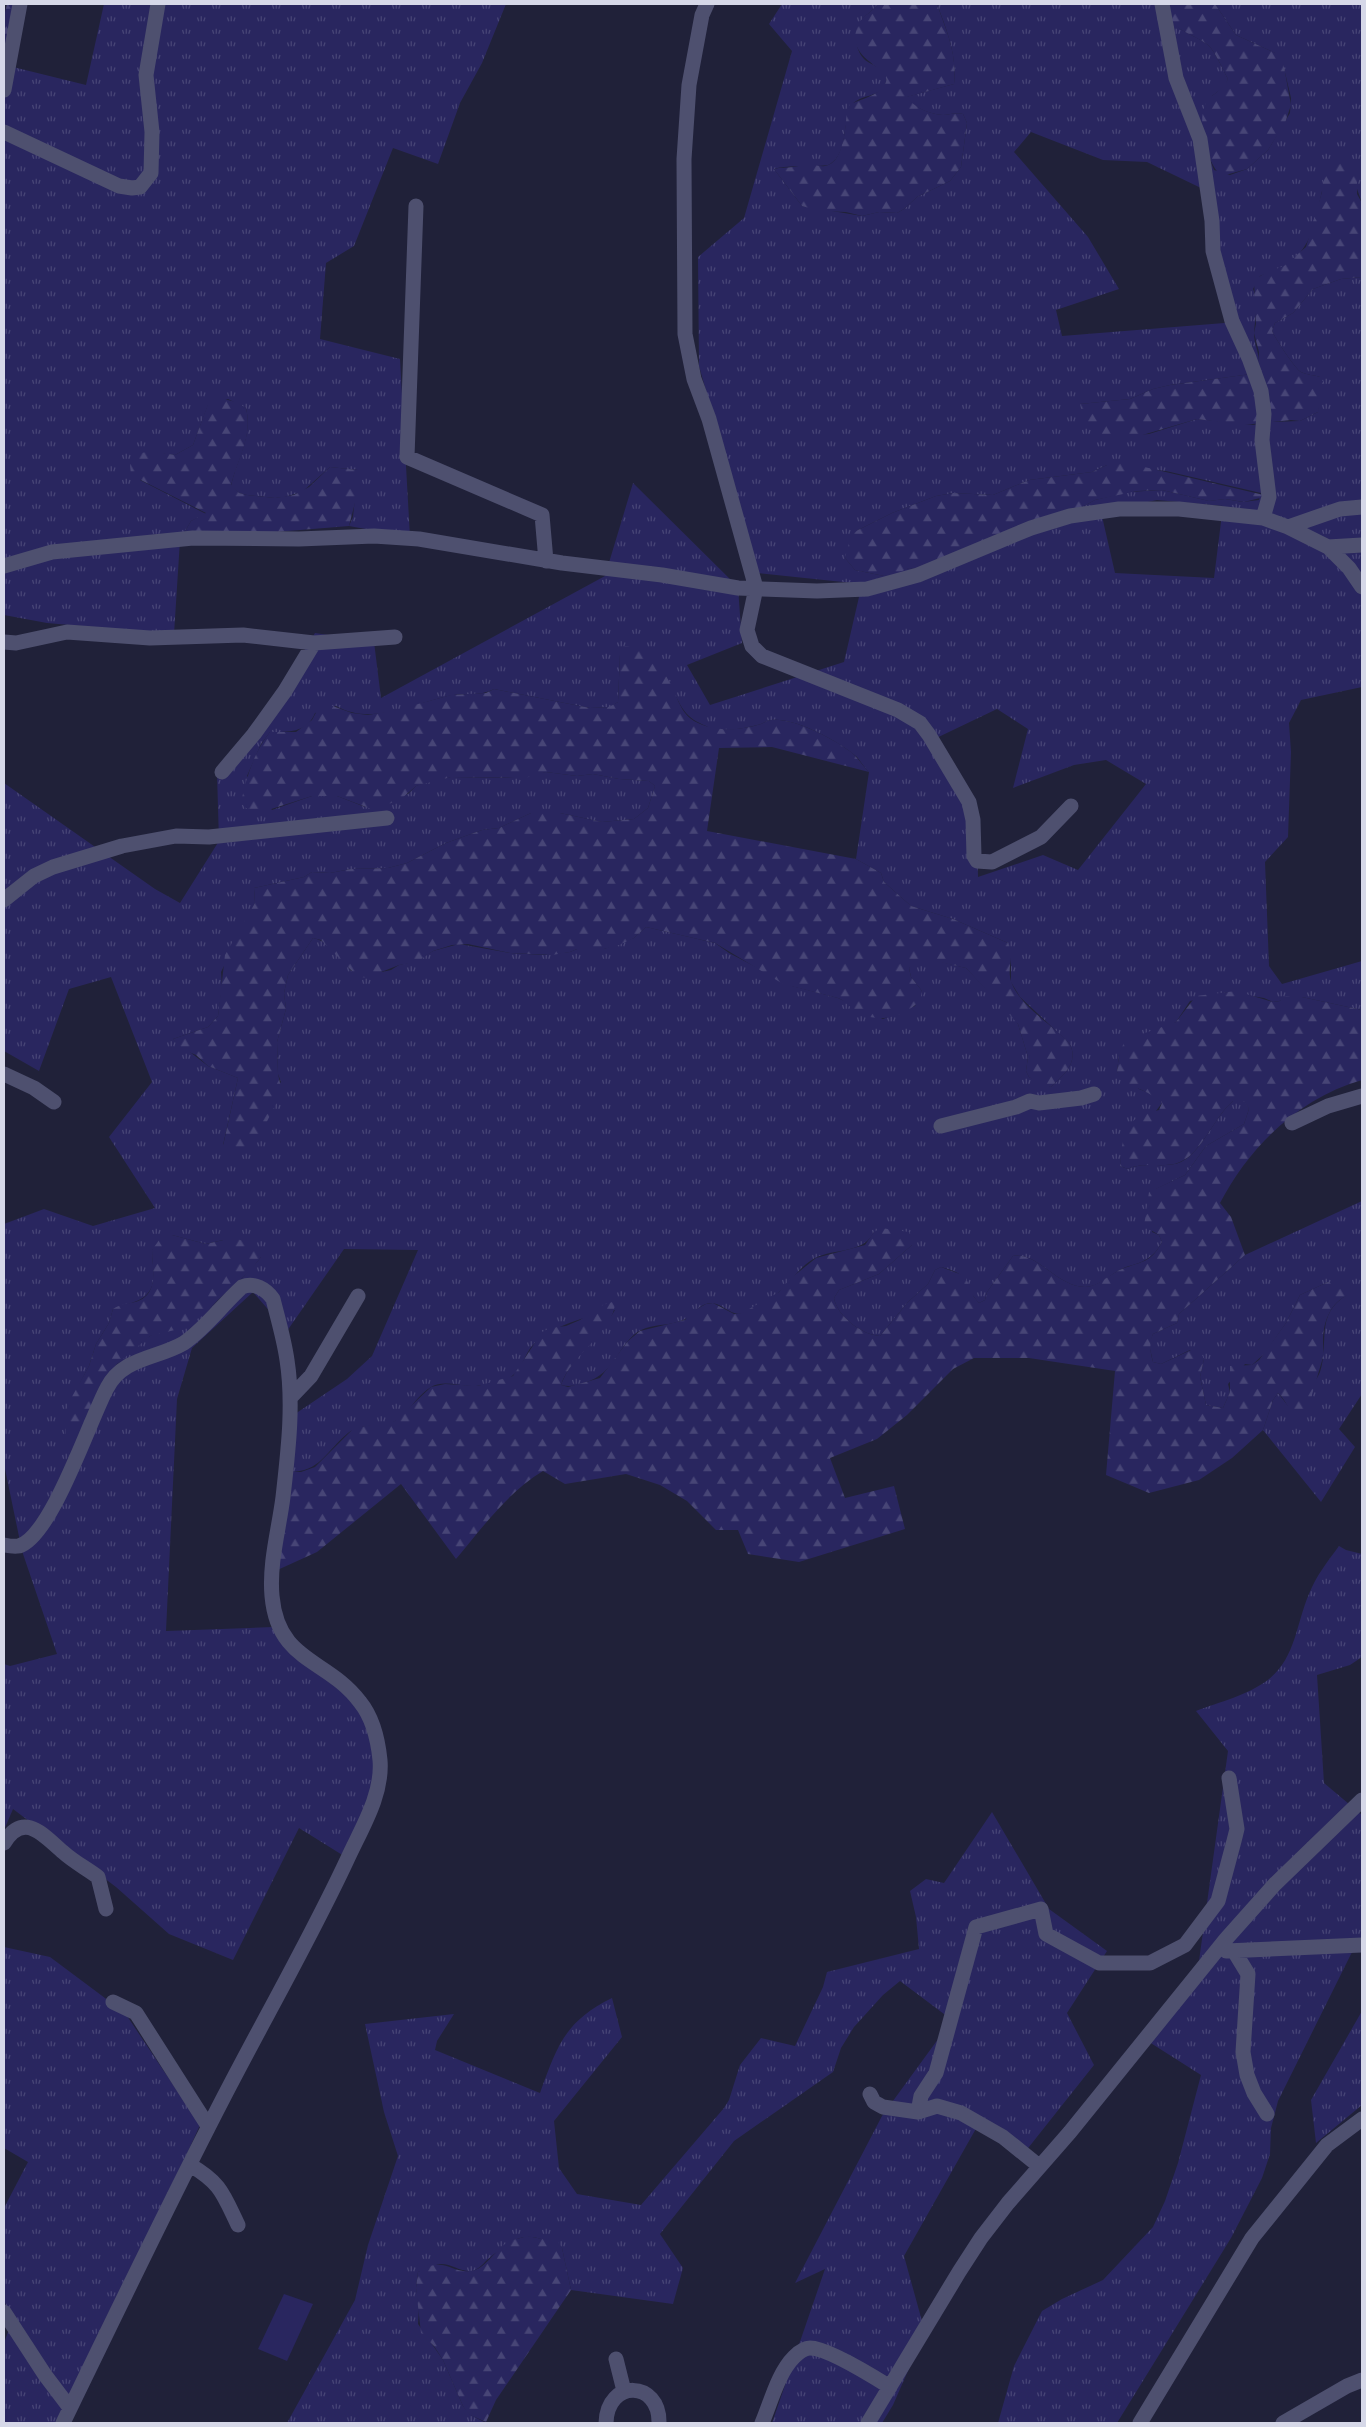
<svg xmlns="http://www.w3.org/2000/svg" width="1366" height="2427" font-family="'Libre Baskerville',serif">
  <defs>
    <pattern id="grass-tufts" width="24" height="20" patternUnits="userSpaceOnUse" patternTransform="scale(1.25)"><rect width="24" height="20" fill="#29265f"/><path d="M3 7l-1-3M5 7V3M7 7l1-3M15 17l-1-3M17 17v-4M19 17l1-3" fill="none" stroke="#474576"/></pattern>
    <pattern id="forest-firs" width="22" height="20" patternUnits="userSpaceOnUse" patternTransform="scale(1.25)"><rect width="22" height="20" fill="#29265f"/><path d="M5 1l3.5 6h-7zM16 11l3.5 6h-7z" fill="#474576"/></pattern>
  </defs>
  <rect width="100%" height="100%" fill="#202139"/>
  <!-- grass -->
  <path fill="url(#grass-tufts)" fill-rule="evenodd" d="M 104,4 L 506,4 L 482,63 L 460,103 L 438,164 L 393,148 L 354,246 L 326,263 L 320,339 L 400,359 L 410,537 L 349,526 L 353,517 L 358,470 L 330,467 L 302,492 L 284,497 L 275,498 L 247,495 L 239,493 L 231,486 C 237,458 253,437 246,408 L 228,399 L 208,405 L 193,445 L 175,455 L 150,452 L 140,480 L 206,514 L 191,521 L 180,540 L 174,634 L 47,623 L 4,615 L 4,84 L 13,67 L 86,85 Z
    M 782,4 L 878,4 C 873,11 864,15 860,23 C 854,33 855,50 864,59 C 871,66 889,68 886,82 C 882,98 859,94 852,105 C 842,120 849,152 830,164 C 824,168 787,164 774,169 L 802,206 L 862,216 L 879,212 L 897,213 L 904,209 L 917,197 L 950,181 L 961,167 L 967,123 L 963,114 C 956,112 950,115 943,115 C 929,114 914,108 906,97 L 954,84 C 957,54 947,31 937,4 L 1170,4 C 1164,29 1193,33 1208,45 C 1215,51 1223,70 1228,79 L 1225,86 L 1212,96 L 1208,155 L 1214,170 L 1230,175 L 1247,169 L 1268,150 L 1290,113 L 1291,98 L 1283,64 L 1275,53 L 1236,35 L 1215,4 L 1362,4 L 1362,203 L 1356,186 L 1357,170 L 1322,191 C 1315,221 1312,249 1285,266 C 1277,270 1268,272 1260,276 L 1253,289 C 1259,303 1255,318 1254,333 C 1254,347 1261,353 1258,369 L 1251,374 L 1170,385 L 1153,389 L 1130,399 L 1080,404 L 1114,435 L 1122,436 L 1149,434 L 1197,419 L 1253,425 L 1270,422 L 1300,421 L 1318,412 L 1320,377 C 1314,375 1307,375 1301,372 C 1296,370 1275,338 1272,331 L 1275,323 L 1293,313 L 1313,289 L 1341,279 L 1362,277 L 1362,687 L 1301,700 L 1289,723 L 1291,752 L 1288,837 L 1265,862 L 1269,966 L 1282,984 L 1362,961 L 1362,1010 L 1302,997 L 1273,1002 L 1264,998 L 1228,992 L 1190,1001 L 1176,1022 L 1119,1055 L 1117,1072 L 1139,1089 L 1156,1096 L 1162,1103 L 1121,1157 L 1120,1166 L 1128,1169 C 1144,1161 1166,1169 1181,1162 C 1202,1152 1214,1117 1233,1101 L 1245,1101 L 1249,1109 L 1244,1124 L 1206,1146 L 1185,1175 L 1156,1189 L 1152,1232 L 1159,1235 L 1162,1242 C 1153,1259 1143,1262 1126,1267 C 1112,1272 1100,1287 1085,1287 C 1057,1287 1037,1251 1013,1256 L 987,1292 L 985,1300 L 979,1303 C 962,1285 974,1275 941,1267 L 935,1270 L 928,1284 L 908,1302 L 880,1336 C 862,1335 837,1316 834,1298 L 839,1290 L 879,1274 L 912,1245 L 874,1232 C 863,1254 835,1248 815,1258 C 800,1266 792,1281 779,1292 C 770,1299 754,1308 743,1313 C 732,1317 723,1304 712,1303 C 699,1303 693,1316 683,1320 C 672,1325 659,1324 646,1328 C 618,1337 619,1374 583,1383 C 575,1386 569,1387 561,1385 C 572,1356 599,1337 615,1310 C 592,1315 549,1326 533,1345 C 525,1353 522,1369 512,1376 C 503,1382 482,1386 472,1386 C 458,1386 443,1380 431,1387 C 419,1394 411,1408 401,1417 C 387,1430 363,1421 348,1433 C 325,1452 320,1473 287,1472 L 295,1414 L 347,1379 L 372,1356 L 418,1250 L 344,1249 L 287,1331 L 253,1292 L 192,1348 L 177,1399 L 166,1631 L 273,1627 L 355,1696 L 381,1771 L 344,1856 L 299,1828 L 233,1960 L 169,1934 L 116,1887 L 13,1809 L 4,1830 L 4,1664 L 10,1666 L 57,1654 L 22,1551 L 4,1464 L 4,1224 L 44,1209 L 93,1226 L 155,1208 L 109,1137 L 152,1082 L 111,977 L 69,989 L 39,1071 L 4,1051 L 4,783 L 155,889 L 180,903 L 219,841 L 217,773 L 258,728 L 315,633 L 374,642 L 381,698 L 605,576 L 633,483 L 738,587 L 742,643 L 687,665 L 710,705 L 844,662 L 862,584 L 758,573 L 699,366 L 698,257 L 744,218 L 792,51 L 769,24 ZM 1031,132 L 1103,160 L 1147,162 L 1201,188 L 1237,322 L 1062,336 L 1056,310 L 1119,289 L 1088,237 L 1014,152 ZM 1107,465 L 1166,471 L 1261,493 L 1259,500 L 1243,502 L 1225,499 L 1209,501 L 1162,490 L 1128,492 L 1095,500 L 1071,513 L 918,569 L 909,568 L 884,576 L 855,570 L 845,558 L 858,530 L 892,513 L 936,496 L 953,493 L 993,495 L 1029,480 L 1092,472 ZM 1157,500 L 1223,506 L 1214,578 L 1115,573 L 1101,512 ZM 620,654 C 630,657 647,659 656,666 C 673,678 674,702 689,716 C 694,721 702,724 708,727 C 721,733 747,728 761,724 C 764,723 767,720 771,720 C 795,717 840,742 857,757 C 861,762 864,767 869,772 L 856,859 L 881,873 L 884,882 L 911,906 L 953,919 L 1008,943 L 1011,965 L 1011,982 L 1020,997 L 1069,1043 C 1080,1061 1064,1075 1051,1087 L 1029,1077 L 1026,1071 L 1028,1057 L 1018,1024 L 1013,1017 L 966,968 L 921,957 L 915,960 L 909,968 L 911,977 L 922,991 L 915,1006 L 883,1019 L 838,998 L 792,986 L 729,953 L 715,943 L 646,927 L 634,938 L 604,949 L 577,949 L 570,952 L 544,955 L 510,953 L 459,944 L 433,951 L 417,961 L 399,965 L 391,970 L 382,972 L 351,971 C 343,958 328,941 313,938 L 288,975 L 284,993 L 286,1009 L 277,1042 L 278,1074 L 281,1082 L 223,1145 L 238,1078 L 208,1066 L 173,1039 L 208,1027 L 218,1016 L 222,987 L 221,972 L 255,903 L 254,888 L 304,877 L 312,872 L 330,873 L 351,869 L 388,868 L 407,863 L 446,843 L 482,830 L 499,828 L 531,813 L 560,813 L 602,822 L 634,819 L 648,808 L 655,786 L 649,781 L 619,779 L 593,774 L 577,776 L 546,772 L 509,778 L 451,777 L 430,781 L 416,786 L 408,794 L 365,807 L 337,796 L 312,796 L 272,810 L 247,776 L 261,744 L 270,732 C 288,732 307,733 315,713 L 336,706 C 372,726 412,704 448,696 C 463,692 479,697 494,689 L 590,708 L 610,707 L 618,702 ZM 997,709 L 1028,729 L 1013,788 L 1074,765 L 1106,760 L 1146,784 L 1078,870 L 1043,855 L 978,877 L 977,822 L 928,742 ZM 172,1235 L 206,1244 L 223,1240 L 261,1257 C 247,1275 209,1313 189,1323 C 177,1329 161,1329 150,1336 C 114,1359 91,1400 66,1434 L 80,1383 L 89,1366 L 96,1344 L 109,1323 L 113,1309 C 122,1305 131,1304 139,1300 C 160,1290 152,1268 152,1250 Z
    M 1362,1201 L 1362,1394 L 1339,1429 L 1355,1447 L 1321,1502 L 1263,1430 L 1273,1400 L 1278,1393 L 1288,1406 C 1299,1396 1315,1386 1320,1372 C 1330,1342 1314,1315 1347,1295 L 1328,1282 L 1300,1295 L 1286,1323 L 1265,1353 L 1252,1365 L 1245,1364 L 1228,1384 L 1230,1392 L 1223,1408 L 1206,1405 L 1200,1377 L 1204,1359 L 1190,1350 L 1161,1364 L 1153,1362 L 1149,1344 L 1153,1334 L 1177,1323 L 1179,1314 L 1245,1255 Z
    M 1339,1546 L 1346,1550 L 1362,1554 L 1362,1657 L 1350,1665 L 1317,1675 L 1324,1783 L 1362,1815 L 1362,1946 L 1355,1946 L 1278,2101 L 1271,2128 L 1270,2154 L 1262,2178 L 1231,2238 L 1117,2423 L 998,2423 L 1014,2366 L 1042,2311 L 1062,2299 L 1103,2280 L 1153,2227 L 1165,2201 L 1178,2163 L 1201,2075 L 1146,2040 L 1199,1961 L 1228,1751 L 1196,1711 C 1219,1702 1249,1695 1269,1679 C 1296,1657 1296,1624 1309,1594 C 1316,1576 1328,1561 1339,1546 Z
    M 992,1812 L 1049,1909 L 1107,1951 L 1067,2013 L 1094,2065 L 1021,2157 L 982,2118 L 904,2256 L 925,2332 L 893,2405 L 882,2423 L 772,2423 L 825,2269 L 795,2283 L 882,2116 L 952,2020 L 900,1981 L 883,1995 L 854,2027 L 841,2048 L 833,2072 L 734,2141 L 660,2234 L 683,2268 L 673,2304 L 571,2290 L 562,2248 C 525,2229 517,2235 487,2260 C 483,2264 477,2271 471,2271 C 461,2272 450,2263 440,2264 C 433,2265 425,2270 418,2272 L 416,2288 L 419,2307 L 418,2324 L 443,2360 L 463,2406 L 469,2414 L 486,2423 L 287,2423 L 355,2300 L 368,2245 L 398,2156 L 384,2112 L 365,2024 L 454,2014 L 437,2041 L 435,2050 L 540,2093 C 557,2046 565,2021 612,1998 L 622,2037 L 554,2121 L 559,2168 L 577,2194 L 641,2205 L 724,2108 L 729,2100 L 740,2065 L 761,2038 L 795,2046 L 823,1987 L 827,1972 L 919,1949 L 916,1917 L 910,1891 L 926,1879 L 944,1883 Z
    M 4,1947 L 50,1957 L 125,2013 L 200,2125 L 80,2390 L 68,2423 L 4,2423 L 4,2343 L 12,2321 L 4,2300 L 4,2208 L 28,2162 L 4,2148 Z
    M 1362,2011 L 1362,2105 L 1316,2143 L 1311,2100 Z"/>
  <!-- forest -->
  <path fill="url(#forest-firs)" d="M 7,4 L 16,4 L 4,84 L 4,16 Z
    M 878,4 L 937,4 C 947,33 957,52 954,84 L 907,97 C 914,108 930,114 943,115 C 950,115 956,112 963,114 L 967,123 L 961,167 L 950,181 L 917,197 L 904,209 L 897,213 L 879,212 L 862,216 L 846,212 L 820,211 L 802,206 L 774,169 C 781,167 786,168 793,167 C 800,166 807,164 813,165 C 817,165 821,167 825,166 C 845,163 846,122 847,107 C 857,99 873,98 881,89 C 905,67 839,64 859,23 C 864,15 873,11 878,4 Z
    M 1170,4 L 1215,4 L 1236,35 L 1282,56 L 1291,105 L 1285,123 L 1268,150 L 1247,169 L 1222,176 C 1207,165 1197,123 1205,105 C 1210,94 1223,91 1228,79 C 1223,70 1215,51 1208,45 C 1192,32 1164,30 1170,4 Z
    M 1339,156 L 1354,161 L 1357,170 L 1357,194 L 1362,203 L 1362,277 L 1341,279 L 1313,289 L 1293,313 L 1275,323 L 1272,331 C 1275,338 1296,370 1301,372 C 1307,375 1314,375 1320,377 L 1324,383 L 1318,412 L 1300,421 L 1291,420 L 1243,425 L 1197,419 L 1139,436 L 1105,436 L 1089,428 L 1084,421 L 1080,404 L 1130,399 L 1153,389 L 1170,385 L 1251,374 L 1258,369 L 1259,352 L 1254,333 L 1256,324 L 1254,280 L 1267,272 L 1284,266 L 1306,247 L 1322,192 L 1325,164 Z
    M 220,398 L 236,402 L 246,408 C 253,437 238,458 231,485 L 239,493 L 247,495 L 275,498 L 294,495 L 309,487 L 330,467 L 358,470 L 359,487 L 349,526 L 180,540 L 191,521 L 206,513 L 131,475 L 130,465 L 133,455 L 150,451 L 175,455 L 193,445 L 208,404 Z
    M 1123,462 L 1268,496 L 1244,502 L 1225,499 L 1209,501 L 1162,490 L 1137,491 L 1095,500 L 1071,513 L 918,569 L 909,568 L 893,575 L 884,576 L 855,570 L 845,558 L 851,535 L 858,530 L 892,513 L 936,496 L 953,493 L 993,495 L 1029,480 L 1092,472 L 1107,465 Z
    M 625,646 C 647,647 668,674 675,693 C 679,704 684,715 694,721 C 714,732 739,731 761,724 C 764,723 767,720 771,720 C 793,717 834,739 851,752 C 858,758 862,765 869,772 L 772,747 L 719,748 L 707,831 L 856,859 L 881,873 L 884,882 L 911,906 L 953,919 L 1008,943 C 1014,958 1007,969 1011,981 C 1019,1006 1051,1023 1069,1043 C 1080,1061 1064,1075 1051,1087 L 1042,1085 L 1029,1077 L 1026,1071 L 1028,1057 L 1018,1024 L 966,968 L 921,958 L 909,968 L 911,977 L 922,991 L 920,1001 C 903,1017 879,1024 857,1012 C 849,1007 846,1001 838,998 L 783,984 L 715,943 L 646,927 L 634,938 L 619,945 L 604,949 L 577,949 L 570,952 L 552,955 L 510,953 L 468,944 L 452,945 L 433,951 L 417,962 L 399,965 L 366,978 L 357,976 L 321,940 L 313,938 L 288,975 L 284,993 L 286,1009 L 277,1042 L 278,1074 L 282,1092 L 260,1135 L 234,1155 L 223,1146 L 238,1078 L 208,1066 L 196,1055 L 184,1050 L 173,1039 L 208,1027 L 218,1016 L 225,955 L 255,903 L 254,888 L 304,877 L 312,872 L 330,873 L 351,869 L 388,868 L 407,863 L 446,843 L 482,830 L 499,828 L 531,813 L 560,813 L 602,822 L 634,819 L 648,808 L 655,786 L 649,781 L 619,779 L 593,774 L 577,776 L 546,772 L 525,778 L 451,777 L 416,786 L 401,799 L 374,810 L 337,796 L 312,796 L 262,812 L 246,808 L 241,803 C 246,778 254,752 270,732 L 296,732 L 312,720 L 319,707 L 327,704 L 352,713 L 368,715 L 396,710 L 451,695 L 486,693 L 494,689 L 590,708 L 609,707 L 618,702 L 620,654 Z
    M 1236,991 L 1273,1002 L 1280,1001 L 1286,996 L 1302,997 L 1362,1010 L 1362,1080 C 1299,1098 1250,1146 1220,1203 L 1231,1217 L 1245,1255 L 1179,1314 L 1177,1323 L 1153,1334 C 1149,1345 1150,1351 1153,1362 L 1161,1364 L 1191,1350 L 1200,1351 L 1204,1359 L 1200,1377 L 1206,1405 L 1223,1408 L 1230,1392 L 1230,1366 L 1252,1365 L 1259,1360 L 1286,1323 L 1300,1295 L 1328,1282 L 1349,1286 L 1354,1293 C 1327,1300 1320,1330 1324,1354 L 1305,1418 C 1288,1416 1289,1403 1278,1393 L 1273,1400 L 1263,1430 L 1232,1458 L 1199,1480 L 1149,1493 L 1106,1475 L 1115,1371 L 1029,1358 L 974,1358 L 953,1369 L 907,1415 L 877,1439 L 830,1458 L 845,1498 L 894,1486 L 905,1529 L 799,1562 L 748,1554 L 738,1530 L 716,1530 L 687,1501 L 660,1485 L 626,1474 L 565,1484 L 543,1471 C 508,1492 482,1528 456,1559 L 401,1484 L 317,1552 L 273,1572 L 287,1472 L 301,1472 L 315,1467 L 354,1428 L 395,1421 L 431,1387 L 445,1384 L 478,1386 L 513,1376 L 542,1332 L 550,1328 L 566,1326 L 580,1320 L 600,1306 L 615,1301 C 616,1330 570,1355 561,1385 L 568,1387 L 600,1378 L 628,1341 L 640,1331 L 685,1320 L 690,1313 L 706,1304 L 713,1303 L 734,1314 L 742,1313 L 779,1292 L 790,1279 L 816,1258 L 865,1245 L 874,1232 L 881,1228 L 909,1232 L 913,1238 L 912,1245 L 879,1274 L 839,1290 L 834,1298 C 837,1316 862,1335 880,1336 L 908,1302 L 928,1284 L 935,1270 L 941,1267 L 965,1276 L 974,1297 L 979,1303 L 985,1300 L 987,1292 L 1013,1256 C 1037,1251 1057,1287 1085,1287 C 1098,1287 1111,1273 1122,1269 C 1142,1261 1151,1263 1162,1242 L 1159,1235 L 1144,1226 L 1149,1192 L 1185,1175 L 1206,1146 L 1244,1124 L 1249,1109 L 1245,1102 L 1233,1101 C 1214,1117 1202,1153 1180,1162 C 1165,1169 1144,1161 1128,1169 L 1120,1166 C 1123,1135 1123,1117 1159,1110 L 1162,1103 C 1149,1089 1128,1089 1117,1072 L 1119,1055 L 1125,1040 L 1176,1022 L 1196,996 Z
    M 172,1235 L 206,1244 L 232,1238 L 249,1242 L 262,1249 L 261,1257 L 251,1270 L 218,1300 L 205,1314 L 183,1328 L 150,1336 L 116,1365 L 87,1417 L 72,1436 L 66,1434 L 66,1425 L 64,1419 L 68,1404 L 89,1366 L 96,1344 L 109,1323 L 113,1309 C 121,1304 127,1304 135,1302 C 160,1295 152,1268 152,1250 L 162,1236 Z
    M 527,2236 L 558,2242 L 562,2248 L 571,2290 L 496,2400 L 486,2422 L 468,2414 L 463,2406 L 443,2360 L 434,2346 L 421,2333 L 416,2288 L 418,2272 C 445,2255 449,2273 471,2271 C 484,2270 495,2251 505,2244 C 511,2239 520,2239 527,2236 Z"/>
  <!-- garden -->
  <path fill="#29265f" d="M 284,2294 L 313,2304 L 287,2361 L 258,2349 Z"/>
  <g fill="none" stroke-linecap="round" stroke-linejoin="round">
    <!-- minor -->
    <path stroke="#4e506f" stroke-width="15" d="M 707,4 L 702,15 L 689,85 L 684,159 L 685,334 L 694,379 L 709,419 L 756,588 L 747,630 L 752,646 L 762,656 L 898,710 L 920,723 L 929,735 L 969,802 L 973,820 L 974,856 L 977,861 L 992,862 L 1041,837 L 1071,806
      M 1162,4 L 1176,78 L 1200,139 L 1212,221 L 1213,251 L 1232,321 L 1249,358 L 1261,391 L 1264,414 L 1262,440 L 1269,497 L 1263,518
      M 4,90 L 20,4
      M 4,132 L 119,186 L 132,188 L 140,187 L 151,173 L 152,132 L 146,75 L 158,4
      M 416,206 L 407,457 L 542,515 L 546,561
      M 1288,527 L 1340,509 L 1362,507
      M 1328,547 L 1362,545
      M 4,566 L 52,552 L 193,538 L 299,539 L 374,536 L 419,539 L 562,563 L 662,575 L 738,588 L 817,591 L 867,589 L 918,575 L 1031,528 L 1070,516 L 1119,509 L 1179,509 L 1263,518 L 1288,527 L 1328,547 L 1349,568 L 1362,587
      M 4,642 L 16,643 L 67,632 L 150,638 L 243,635 L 314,643 L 285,691 L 254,734 L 222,772
      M 314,643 L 395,637
      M 4,900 L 34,876 L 53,867 L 122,846 L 176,836 L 209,837 L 387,818
      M 4,1074 L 34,1088 L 54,1102
      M 1292,1123 L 1328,1106 L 1362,1096
      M 941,1126 L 1016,1107 L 1030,1101 L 1039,1103 L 1081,1098 L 1094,1094
      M 290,1398 L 311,1376 L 358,1296
      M 4,1545 C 9,1546 14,1547 19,1546 C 52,1536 90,1419 107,1388 C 123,1357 157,1359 184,1343 C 206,1328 222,1305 242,1287 C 254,1282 266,1289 273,1299 C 278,1319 284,1339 287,1360 C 294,1405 288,1452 283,1497 C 279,1529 269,1563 272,1596 C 278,1663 327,1658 360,1702 C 373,1718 378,1740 380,1760 C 383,1795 361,1829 347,1860 C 305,1950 254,2036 209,2126 C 159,2224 111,2324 63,2423
      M 4,1843 C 24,1810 44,1836 63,1852 C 74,1862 86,1868 98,1877 L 106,1909
      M 1226,1951 L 1362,1945
      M 1234,1951 L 1248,1974 L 1243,2052 L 1247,2075 L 1254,2093 L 1267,2114
      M 113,2002 L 136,2013 L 208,2126
      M 870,2094 L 874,2102 L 883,2107 L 918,2112 L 937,2106 L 961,2113 L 1003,2137 L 1039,2166
      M 918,2112 L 921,2096 L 936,2073 L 976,1927 L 1041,1909 L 1046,1934 L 1099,1963 L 1150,1963 L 1185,1945 L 1218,1901 L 1234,1841 L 1237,1829 L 1229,1778
      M 190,2165 C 221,2183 223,2194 238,2225
      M 4,2312 L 45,2375 L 70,2408
      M 616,2359 L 624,2391
      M 606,2423 C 607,2379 660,2380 659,2423
      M 762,2423 C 771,2402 778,2373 794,2357 C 798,2353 804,2348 810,2348 C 828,2348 874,2377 890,2387
      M 868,2423 L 959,2272 L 981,2238 L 1008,2203 L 1070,2132 L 1226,1939 L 1275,1884 L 1362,1800
      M 1140,2423 L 1252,2238 L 1327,2145 L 1362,2119
      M 1283,2423 L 1347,2386 L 1362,2380"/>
  </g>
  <!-- border -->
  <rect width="1366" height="2427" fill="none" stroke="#d6d8e8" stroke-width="10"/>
</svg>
